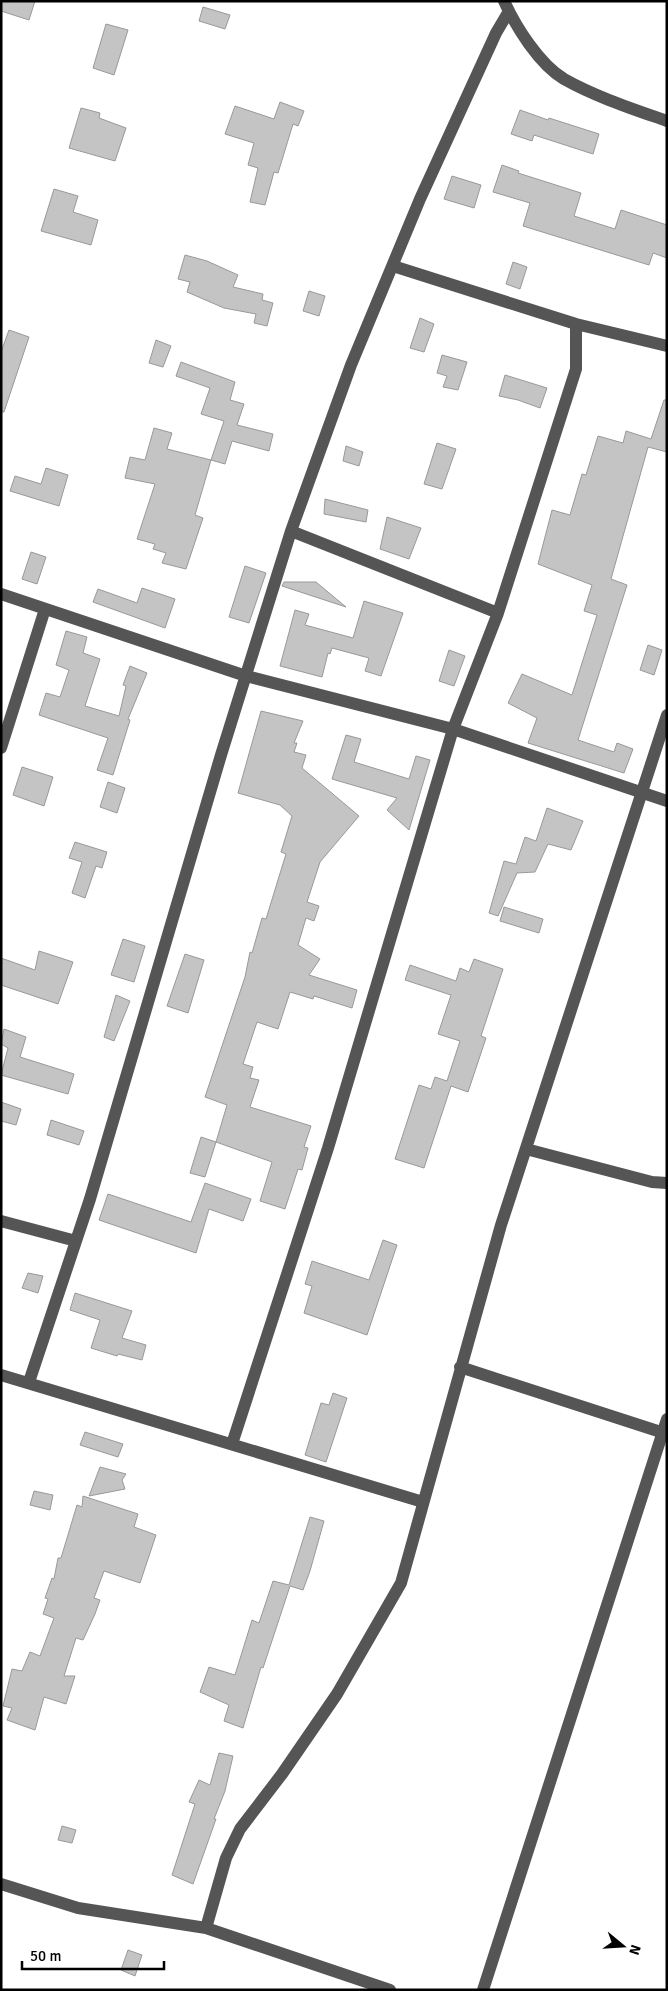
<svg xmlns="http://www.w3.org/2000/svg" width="668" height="1991" font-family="Signika,sans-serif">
  <rect width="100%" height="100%" fill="#fff"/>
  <!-- building -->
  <path fill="#c4c4c4" stroke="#999" d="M 1,1 L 35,1 L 29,20 L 1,11 Z
    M 203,7 L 230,15 L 225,29 L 199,21 Z
    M 106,24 L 128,30 L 114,75 L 93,68 Z
    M 280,102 L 304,111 L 298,126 L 293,124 L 278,173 L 274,172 L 265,205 L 250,202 L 258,168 L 248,165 L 254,143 L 225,134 L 235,106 L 274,119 Z
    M 81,108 L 100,113 L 99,118 L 126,128 L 115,161 L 69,148 Z
    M 520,110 L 548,120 L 549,118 L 599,134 L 593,154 L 534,135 L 532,141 L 511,134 Z
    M 502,165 L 519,171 L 518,173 L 581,193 L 574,216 L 615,229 L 621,210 L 667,225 L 667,258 L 653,253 L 649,265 L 523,226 L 530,203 L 493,192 Z
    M 452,176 L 481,185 L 474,208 L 444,199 Z
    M 54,189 L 78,196 L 73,212 L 98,220 L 91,245 L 41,231 Z
    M 185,255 L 207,261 L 238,275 L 233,287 L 263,294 L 262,300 L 273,303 L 267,326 L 254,323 L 256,314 L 224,308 L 187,292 L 190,282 L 178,279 Z
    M 513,262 L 527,267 L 520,289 L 506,284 Z
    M 309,291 L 325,296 L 319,316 L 303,311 Z
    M 420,318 L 434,324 L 424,352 L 410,348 Z
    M 9,330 L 29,337 L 4,412 L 1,412 L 1,352 Z
    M 156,340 L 171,346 L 163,367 L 149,363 Z
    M 442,355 L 467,362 L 458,390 L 443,387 L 447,376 L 437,373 Z
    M 181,362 L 235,382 L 230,400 L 244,404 L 237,425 L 273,434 L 269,451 L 232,441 L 225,464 L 211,460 L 224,421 L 201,414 L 210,388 L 176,376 Z
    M 505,375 L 547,388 L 540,408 L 518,400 L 499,396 Z
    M 664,400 L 667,400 L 667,452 L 648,447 L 611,579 L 627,585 L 578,740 L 614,752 L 617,743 L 633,749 L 624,773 L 528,743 L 537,718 L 508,703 L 522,674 L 572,695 L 597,615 L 584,611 L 592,585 L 538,564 L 552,510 L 570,515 L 582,474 L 586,475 L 598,436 L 623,443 L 626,431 L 651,439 Z
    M 154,428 L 172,433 L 167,449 L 211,460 L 195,515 L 203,518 L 186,569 L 162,563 L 166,553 L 153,549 L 155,544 L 137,539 L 155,484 L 125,478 L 130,457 L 145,460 Z
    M 437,443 L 456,449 L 442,489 L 424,484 Z
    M 346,446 L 363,452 L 359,466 L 343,461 Z
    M 46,468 L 68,475 L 59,506 L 10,491 L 15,476 L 41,484 Z
    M 325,499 L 368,510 L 366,522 L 324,514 Z
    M 387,517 L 421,528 L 409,559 L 380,549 Z
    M 31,552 L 46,557 L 37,584 L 22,579 Z
    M 245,566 L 266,573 L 249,623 L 229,617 Z
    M 284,582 L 316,582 L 346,607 L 282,586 Z
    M 142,588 L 175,599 L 165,628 L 93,602 L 98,589 L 137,603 Z
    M 364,601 L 403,613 L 381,676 L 365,671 L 369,658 L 332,648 L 330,654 L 328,653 L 322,677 L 280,666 L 295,610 L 309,614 L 305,625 L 353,638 Z
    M 66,631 L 87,637 L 83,653 L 100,659 L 85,706 L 119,716 L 126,686 L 123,685 L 130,666 L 147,673 L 128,719 L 130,720 L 113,775 L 97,770 L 108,738 L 39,715 L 46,693 L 60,697 L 69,670 L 56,665 Z
    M 648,645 L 662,650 L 654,675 L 640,670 Z
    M 449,650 L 465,656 L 454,686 L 439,681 Z
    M 261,711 L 303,721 L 294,743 L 297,743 L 294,752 L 306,755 L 302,768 L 359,816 L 320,862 L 307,902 L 319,906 L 314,921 L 306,918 L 298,945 L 320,959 L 309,975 L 357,990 L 352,1008 L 314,996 L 313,999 L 290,992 L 278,1029 L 257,1022 L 243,1064 L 253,1067 L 250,1078 L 259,1080 L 250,1107 L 311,1126 L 304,1147 L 308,1148 L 302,1170 L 298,1169 L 285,1209 L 260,1201 L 272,1162 L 216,1142 L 227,1105 L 205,1097 L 245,977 L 250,952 L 252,953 L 262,918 L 266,919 L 286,854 L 281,852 L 292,816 L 280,805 L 238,793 Z
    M 346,735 L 361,739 L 354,762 L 409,779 L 416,756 L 430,760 L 409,830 L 387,810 L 397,798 L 332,779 Z
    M 22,767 L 53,777 L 44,806 L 13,795 Z
    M 108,782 L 125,788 L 117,813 L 100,807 Z
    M 547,808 L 583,821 L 571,850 L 548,844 L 535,872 L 517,873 L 498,916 L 489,913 L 504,861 L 516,864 L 525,837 L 536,841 Z
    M 75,842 L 107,852 L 102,868 L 96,866 L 85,898 L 72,893 L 82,862 L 69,858 Z
    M 504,907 L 543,919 L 539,933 L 500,921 Z
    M 123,939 L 145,946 L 134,982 L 111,975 Z
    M 39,951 L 73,962 L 58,1004 L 1,985 L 1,958 L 35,970 Z
    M 185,954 L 204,960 L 188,1013 L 167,1006 Z
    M 474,959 L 503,969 L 481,1036 L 486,1038 L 468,1092 L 451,1086 L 424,1168 L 395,1159 L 419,1085 L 431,1089 L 435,1077 L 447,1081 L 460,1041 L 438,1034 L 451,995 L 405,980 L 410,965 L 456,981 L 460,968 L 469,972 Z
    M 116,995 L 130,1001 L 114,1041 L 104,1037 Z
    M 4,1029 L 26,1037 L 20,1057 L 74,1074 L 68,1094 L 1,1075 L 8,1048 L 1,1044 Z
    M 1,1102 L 21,1109 L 16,1125 L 1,1121 Z
    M 51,1120 L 84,1131 L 79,1145 L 47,1135 Z
    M 201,1137 L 216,1142 L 205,1177 L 190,1173 Z
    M 205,1183 L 251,1199 L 243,1221 L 209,1209 L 196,1253 L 99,1220 L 108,1194 L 191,1222 Z
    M 383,1240 L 397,1245 L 367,1335 L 304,1313 L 312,1286 L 305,1284 L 312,1261 L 369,1280 Z
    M 28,1273 L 43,1276 L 38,1293 L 22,1288 Z
    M 75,1293 L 132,1311 L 122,1338 L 146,1345 L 142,1360 L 118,1354 L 117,1356 L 91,1348 L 100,1320 L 70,1310 Z
    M 333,1393 L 347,1398 L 326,1462 L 305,1455 L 321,1403 L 329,1405 Z
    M 85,1432 L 123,1444 L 118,1457 L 80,1445 Z
    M 100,1467 L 126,1474 L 122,1480 L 125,1489 L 89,1496 Z
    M 34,1491 L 53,1495 L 50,1510 L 30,1505 Z
    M 83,1496 L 138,1514 L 134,1527 L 156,1535 L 140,1583 L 104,1571 L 94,1598 L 100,1600 L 95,1614 L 83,1640 L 76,1638 L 64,1676 L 75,1676 L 66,1704 L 44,1697 L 35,1730 L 7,1720 L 12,1708 L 3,1706 L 12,1669 L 22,1671 L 30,1652 L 40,1656 L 54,1618 L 43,1614 L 48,1599 L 45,1598 L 52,1578 L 54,1579 L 58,1558 L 61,1558 L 77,1505 L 82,1507 Z
    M 310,1517 L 324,1521 L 310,1571 L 303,1590 L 290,1586 L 263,1668 L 261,1667 L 243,1728 L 224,1721 L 229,1705 L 200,1692 L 209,1667 L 235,1675 L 252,1620 L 259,1623 L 273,1581 L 289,1585 Z
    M 219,1753 L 233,1756 L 225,1791 L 214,1819 L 216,1819 L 193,1884 L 172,1875 L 195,1804 L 189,1802 L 199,1780 L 210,1785 Z
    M 62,1826 L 76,1830 L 72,1843 L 58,1840 Z
    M 128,1950 L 142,1955 L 135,1976 L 121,1970 Z"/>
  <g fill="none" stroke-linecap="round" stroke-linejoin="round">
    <!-- minor -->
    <path stroke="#555" stroke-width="12" d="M 504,1 C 516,27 539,64 564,79 C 596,97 633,109 667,121
      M 393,266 L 576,324 L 667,346
      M 291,531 L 498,613
      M 1,594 L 246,676 L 453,729 L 667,801
      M 1,748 L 45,609
      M 526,1149 L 652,1182 L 667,1183
      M 1,1221 L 76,1241
      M 460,1367 L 667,1434
      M 1,1375 L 423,1502
      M 29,1382 L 90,1199 L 221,755 L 291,531 L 351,365 L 420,199 L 496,33 L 509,11
      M 232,1444 L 328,1148 L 453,729 L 498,613 L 576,369 L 576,324
      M 1,1884 L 78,1908 L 206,1928 L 390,1990
      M 206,1928 L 226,1858 L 240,1829 L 282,1774 L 337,1694 L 401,1583 L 501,1225 L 667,715
      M 483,1990 L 667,1419"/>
  </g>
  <!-- border -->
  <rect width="668" height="1991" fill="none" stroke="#000000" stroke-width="5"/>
  <!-- north arrow -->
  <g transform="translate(623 1946) rotate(108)" stroke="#ffffff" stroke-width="4" paint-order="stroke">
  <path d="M0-4L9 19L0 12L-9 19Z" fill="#000000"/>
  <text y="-8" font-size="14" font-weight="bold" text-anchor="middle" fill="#000000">N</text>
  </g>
  <!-- scale -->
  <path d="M22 1961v8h142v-8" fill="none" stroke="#000000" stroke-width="2.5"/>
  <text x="30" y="1961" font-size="15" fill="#000000" stroke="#ffffff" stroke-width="4" paint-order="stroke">50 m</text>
</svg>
